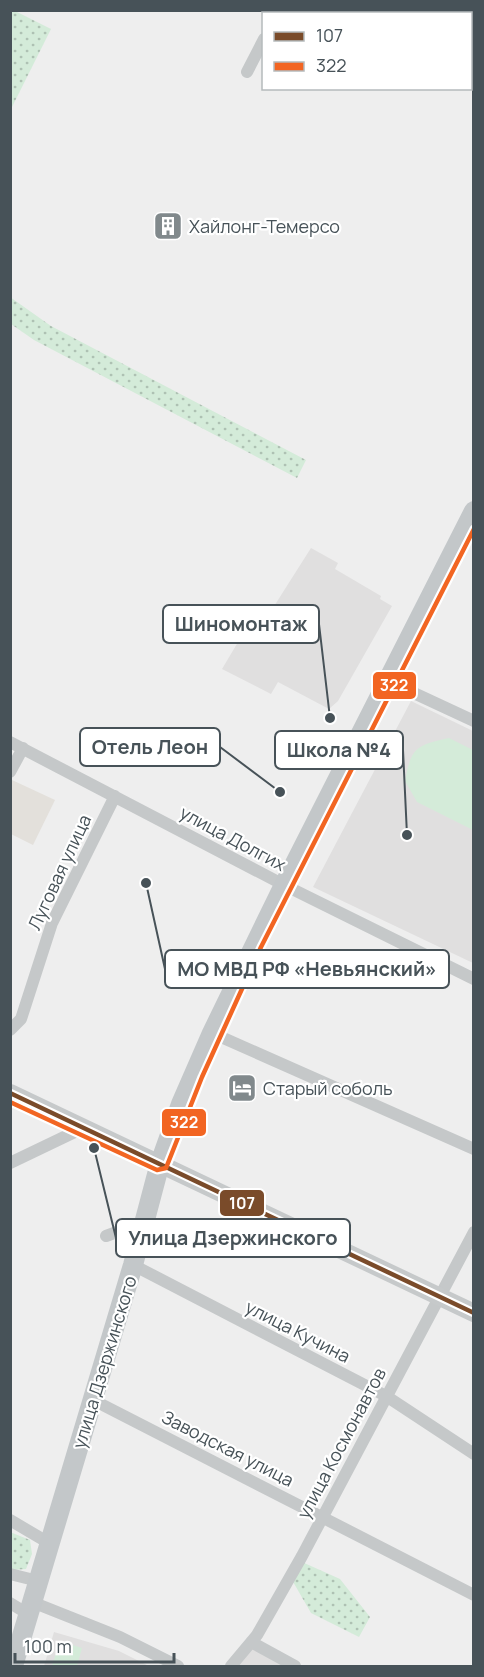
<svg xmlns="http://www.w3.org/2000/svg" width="484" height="1677" font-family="Manrope,sans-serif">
  <defs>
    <pattern id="grass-dots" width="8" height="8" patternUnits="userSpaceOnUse" patternTransform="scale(1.5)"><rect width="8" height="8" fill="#d4ebd9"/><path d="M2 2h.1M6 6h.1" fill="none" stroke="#aec1b3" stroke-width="1.8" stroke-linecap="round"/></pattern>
  </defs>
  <rect width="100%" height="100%" fill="#eee"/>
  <!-- commercial -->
  <path fill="#e3e0db" d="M 12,780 L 55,800 L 33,845 L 11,834 Z"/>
  <!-- education -->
  <path fill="#e0dfdf" d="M 311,548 L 338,563 L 335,569 L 381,596 L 380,599 L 392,606 L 338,701 L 329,709 L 278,682 L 271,694 L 222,669 L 247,627 L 257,633 Z
    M 411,701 L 473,731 L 473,963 L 313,887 Z
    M 54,1632 L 119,1651 L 149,1666 L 44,1666 Z
    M 249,1644 L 291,1666 L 237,1666 Z"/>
  <!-- grass -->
  <path fill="url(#grass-dots)" d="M 15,11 L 51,29 L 11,109 L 10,11 Z
    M 10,297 L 51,326 L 306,460 L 297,478 L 34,340 L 11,324 Z
    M 10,1532 L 30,1540 L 32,1554 L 26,1569 L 11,1570 Z
    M 302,1562 L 340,1579 L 370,1617 L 359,1637 L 311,1613 L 292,1580 Z"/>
  <!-- garden -->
  <path fill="#d4ebd9" d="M 449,738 L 473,750 L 473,830 L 417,802 L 405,781 C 411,748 416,745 449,738 Z
    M 60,1641 L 82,1648 L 77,1666 L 52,1666 Z"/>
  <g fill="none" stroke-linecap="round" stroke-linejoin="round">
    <!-- minor -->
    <path stroke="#c5c8c9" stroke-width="12" d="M 276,14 L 278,10
      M 247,72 L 264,39
      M 388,681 L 474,721
      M 10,742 L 284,885 L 474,979
      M 10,772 L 23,748
      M 10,1030 L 21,1019 L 52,923 L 115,796
      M 212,1033 L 474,1149
      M 10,1163 L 83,1128
      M 106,1236 L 144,1222
      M 133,1265 L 386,1396 L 474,1454
      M 93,1400 L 474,1595
      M 10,1520 L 49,1543
      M 10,1574 L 38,1581
      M 32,1602 L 120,1637 L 178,1666
      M 10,1603 L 28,1614
      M 251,1642 L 295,1666
      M 231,1666 L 257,1635 L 302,1556 L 474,1232"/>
    <!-- secondary -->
    <path stroke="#c6c9ca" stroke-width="18" d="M 10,1093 L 474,1313"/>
    <!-- primary -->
    <path stroke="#c3c7c9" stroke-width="20" d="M 13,1666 L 133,1265 L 160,1163 L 181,1104 L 212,1033 L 284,885 L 474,511"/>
    <!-- bus-1 casing -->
    <g stroke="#fff" stroke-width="9">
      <path id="bus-1" d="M 10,1093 L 474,1313"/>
    </g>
    <!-- bus-2 casing -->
    <g stroke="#fff" stroke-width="9">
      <path id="bus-2" d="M 10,1102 L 157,1170 L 166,1168 L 202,1077 L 261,947 L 474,529"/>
    </g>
    <!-- bus-1 -->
    <use href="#bus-1" stroke="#7a4b2a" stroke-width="4.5"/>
    <!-- bus-2 -->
    <use href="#bus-2" stroke="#f26522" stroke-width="4.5"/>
  </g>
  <!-- icons -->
  <defs>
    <g id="building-square" transform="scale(1.5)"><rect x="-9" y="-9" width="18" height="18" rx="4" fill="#81898c" stroke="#fff"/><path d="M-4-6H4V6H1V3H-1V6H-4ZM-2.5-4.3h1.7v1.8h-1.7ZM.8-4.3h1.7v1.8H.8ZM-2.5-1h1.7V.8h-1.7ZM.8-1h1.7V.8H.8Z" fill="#fff"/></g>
    <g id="hotel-square" transform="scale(1.5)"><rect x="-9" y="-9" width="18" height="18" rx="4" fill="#81898c" stroke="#fff"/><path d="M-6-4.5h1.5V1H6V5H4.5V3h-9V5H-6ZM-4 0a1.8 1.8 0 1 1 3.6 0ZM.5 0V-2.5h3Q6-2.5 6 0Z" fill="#fff"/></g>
  </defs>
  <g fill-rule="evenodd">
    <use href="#building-square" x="168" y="226"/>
    <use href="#hotel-square" x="242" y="1088"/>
  </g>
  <g text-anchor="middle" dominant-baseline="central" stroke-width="4.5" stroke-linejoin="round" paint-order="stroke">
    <!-- poi labels -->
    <g font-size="18" fill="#475258" stroke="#fff" text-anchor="start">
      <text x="189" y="226">Хайлонг-Темерсо</text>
      <text x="263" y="1088">Старый соболь</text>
    </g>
    <!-- street labels -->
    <g font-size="18" fill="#475258" stroke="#fff">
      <text transform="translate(233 838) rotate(28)">улица Долгих</text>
      <text transform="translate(59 872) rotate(-65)">Луговая улица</text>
      <text transform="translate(298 1331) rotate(27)">улица Кучина</text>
      <text transform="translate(104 1362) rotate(-73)">улица Дзержинского</text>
      <text transform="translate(341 1443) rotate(-62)">улица Космонавтов</text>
      <text transform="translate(228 1448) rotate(27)">Заводская улица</text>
    </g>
  </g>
  <!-- callouts -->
  <path fill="none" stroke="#475258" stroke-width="2" d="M330 718L319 624M280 792L220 747M407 835L403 750M146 883L165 969M94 1148L116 1238"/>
  <g fill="#475258" stroke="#fff" stroke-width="2">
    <circle cx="330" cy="718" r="6"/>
    <circle cx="280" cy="792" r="6"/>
    <circle cx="407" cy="835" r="6"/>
    <circle cx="146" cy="883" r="6"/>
    <circle cx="94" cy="1148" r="6"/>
  </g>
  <g fill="#fff" stroke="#475258" stroke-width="2">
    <rect x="163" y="605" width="156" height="38" rx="6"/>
    <rect x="80" y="728" width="140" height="38" rx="6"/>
    <rect x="275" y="731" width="128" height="38" rx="6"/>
    <rect x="165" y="950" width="284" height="38" rx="6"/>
    <rect x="116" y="1219" width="234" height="38" rx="6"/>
  </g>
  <g font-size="20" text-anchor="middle" font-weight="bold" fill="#475258">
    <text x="241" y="631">Шиномонтаж</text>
    <text x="150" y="754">Отель Леон</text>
    <text x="339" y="757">Школа №4</text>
    <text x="307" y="976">МО МВД РФ «Невьянский»</text>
    <text x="233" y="1245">Улица Дзержинского</text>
  </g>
  <g stroke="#fff" stroke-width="2">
    <rect x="372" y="671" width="45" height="29" rx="6" fill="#f26522"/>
    <rect x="161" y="1108" width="46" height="29" rx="6" fill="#f26522"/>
    <rect x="219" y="1189" width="46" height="28" rx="6" fill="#7a4b2a"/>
  </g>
  <g font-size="16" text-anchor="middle" font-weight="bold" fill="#fff">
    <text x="394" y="691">322</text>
    <text x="184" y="1128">322</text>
    <text x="242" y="1209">107</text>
  </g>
  <!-- border -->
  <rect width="484" height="1677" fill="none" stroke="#475258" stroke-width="24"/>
  <!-- legend -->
  <rect x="262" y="12" width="210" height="78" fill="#ffffff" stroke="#b5babc" stroke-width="1.5"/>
  <rect x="274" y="32" width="30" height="9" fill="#7a4b2a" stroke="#b5babc" stroke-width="1.5"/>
  <text x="316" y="42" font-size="18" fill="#475258">107</text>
  <rect x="274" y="62" width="30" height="9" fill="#f26522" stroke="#b5babc" stroke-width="1.5"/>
  <text x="316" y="72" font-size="18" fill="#475258">322</text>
  <!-- scale -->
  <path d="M15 1653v9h159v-9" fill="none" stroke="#475258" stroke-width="3"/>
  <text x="24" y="1653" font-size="18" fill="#475258" stroke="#ffffff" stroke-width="4.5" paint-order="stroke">100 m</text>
</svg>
